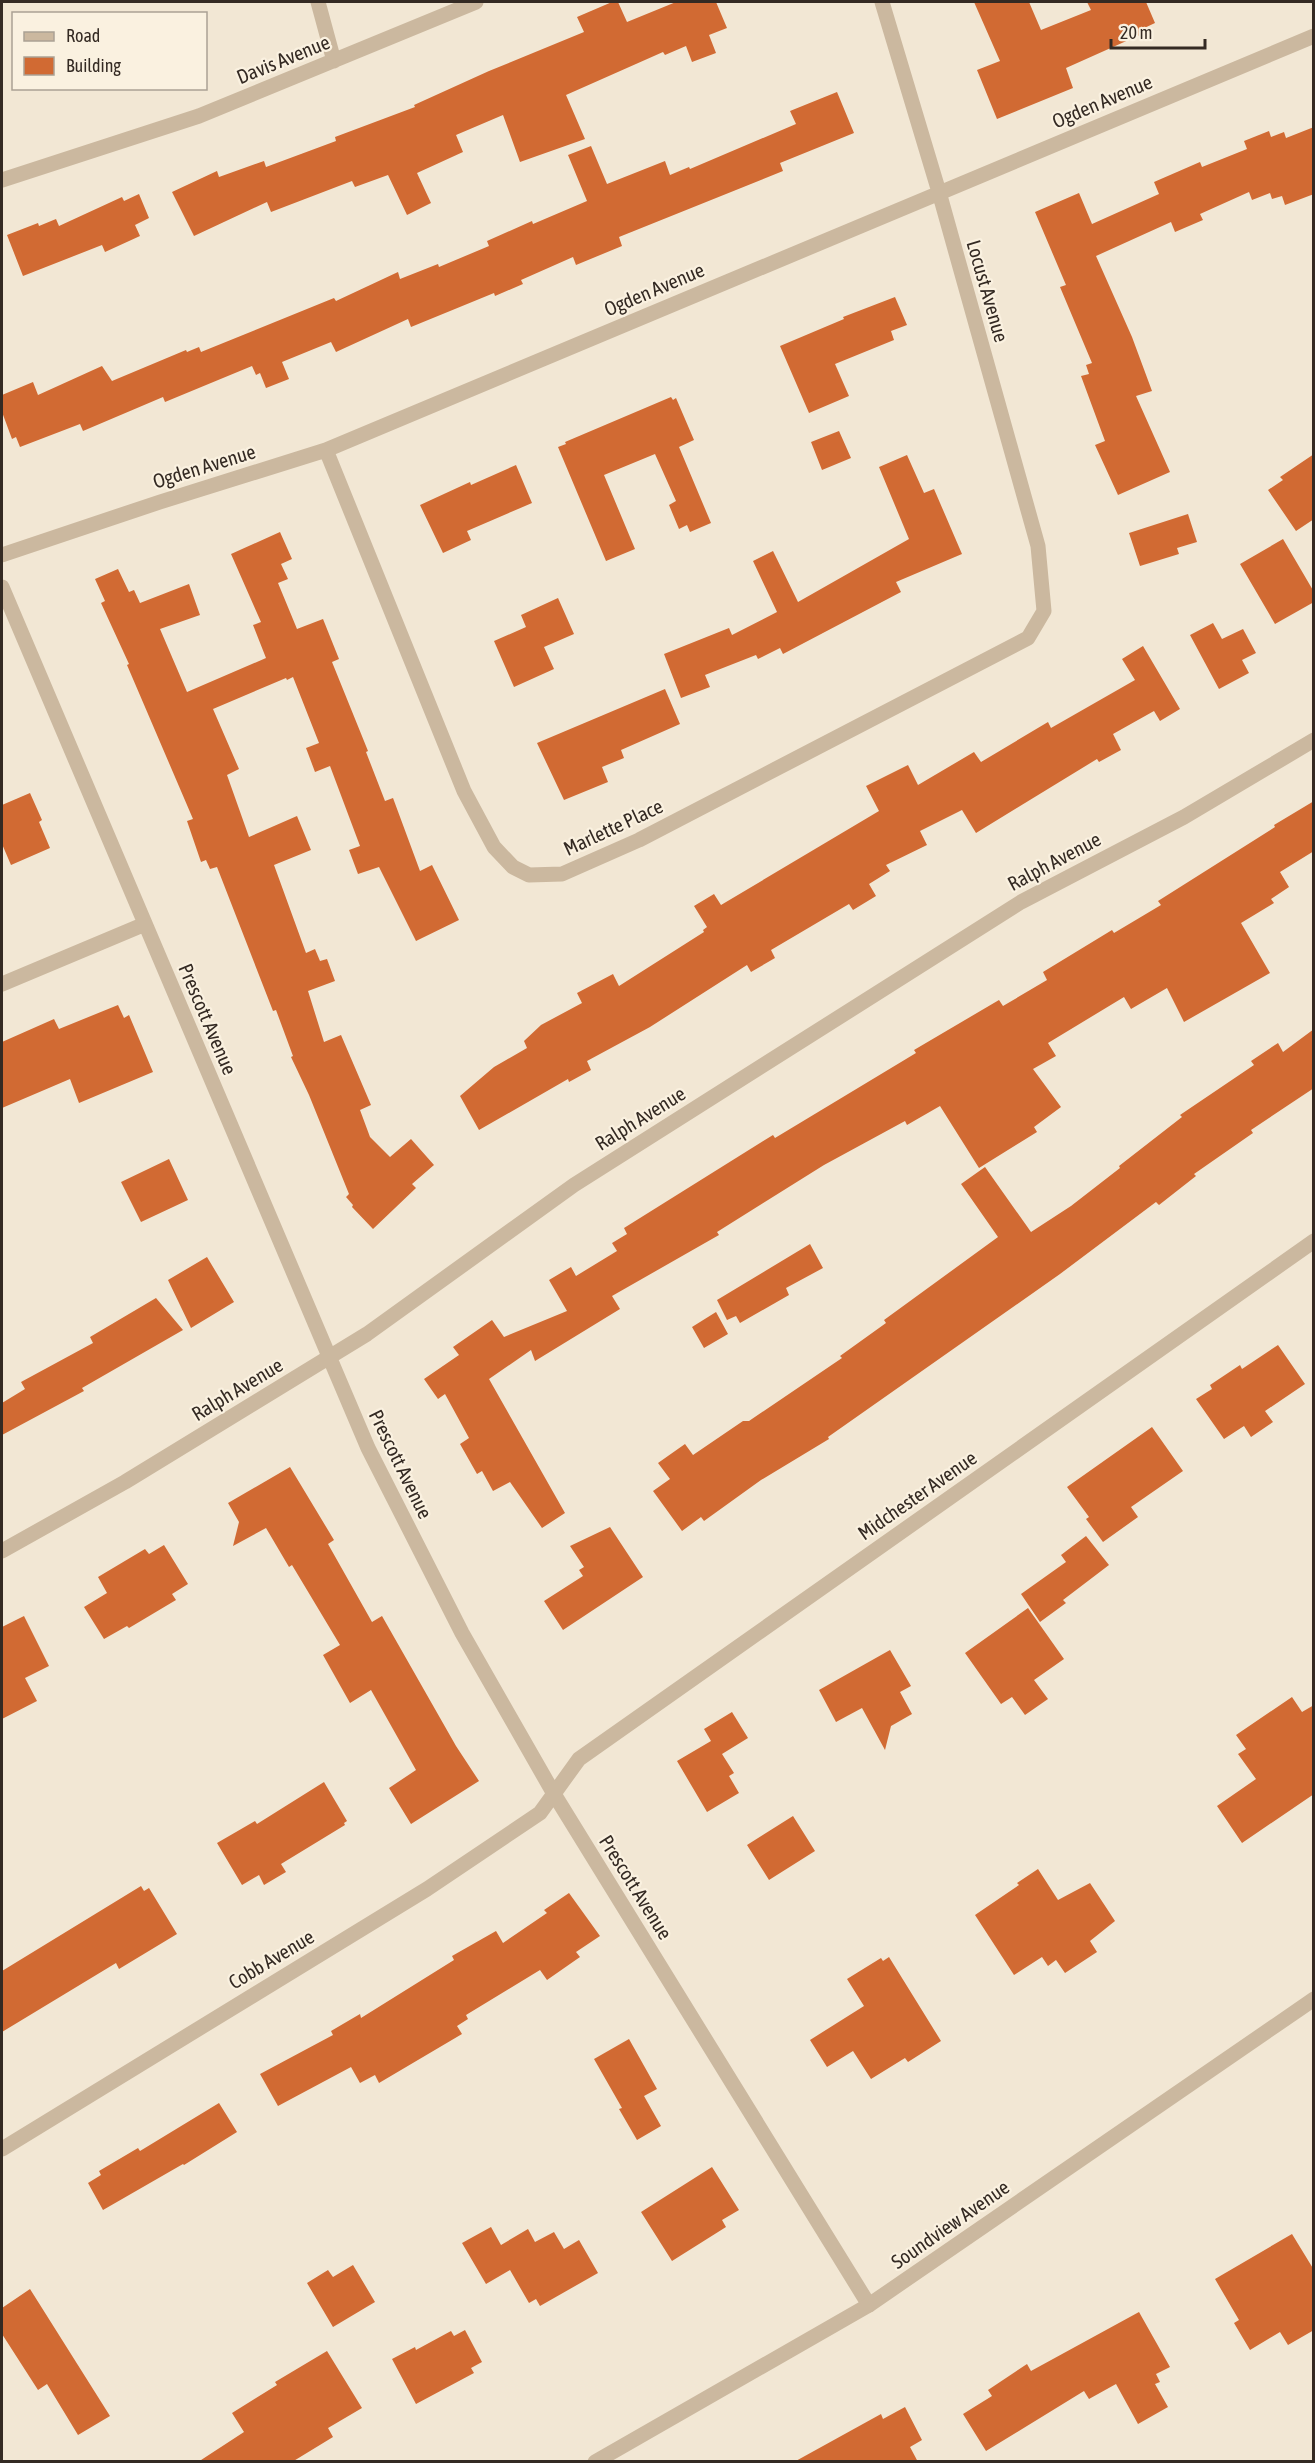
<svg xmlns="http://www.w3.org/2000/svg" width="1315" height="2463" font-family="'Asap Condensed',sans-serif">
  <rect width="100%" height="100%" fill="#f2e7d4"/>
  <!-- building -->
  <path fill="#d16a33" d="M 612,2 L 618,2 L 627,22 L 676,2 L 716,2 L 727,28 L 709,35 L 716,53 L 692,62 L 686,46 L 665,55 L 663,52 L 566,95 L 585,139 L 520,162 L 503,115 L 456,135 L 463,152 L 417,173 L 431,203 L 407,215 L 388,175 L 355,187 L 352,181 L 271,212 L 267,202 L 194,236 L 172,192 L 217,171 L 219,177 L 264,161 L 266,167 L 336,141 L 335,137 L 415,107 L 414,105 L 489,71 L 584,32 L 577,17 Z
    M 974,2 L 1029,2 L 1041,30 L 1091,10 L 1087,2 L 1146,2 L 1155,23 L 1140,30 L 1142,34 L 1066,68 L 1073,88 L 997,119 L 977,70 L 1000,61 Z
    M 837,92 L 854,133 L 780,163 L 783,171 L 619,237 L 622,246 L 576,265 L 573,257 L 521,280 L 523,284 L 495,296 L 494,293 L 411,327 L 408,319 L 336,352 L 331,342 L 282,362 L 289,379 L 266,388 L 260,373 L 256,375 L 252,366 L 165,402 L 163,397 L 83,431 L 80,424 L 20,447 L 16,437 L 12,439 L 2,412 L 2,395 L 33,382 L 38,395 L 102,366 L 112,381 L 186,350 L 187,352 L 199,347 L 201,352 L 334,298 L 336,301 L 398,272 L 400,279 L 438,264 L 439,267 L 489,246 L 487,241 L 532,221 L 533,224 L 587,201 L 568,155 L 591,146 L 607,184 L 665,161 L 670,175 L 689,167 L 690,169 L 796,124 L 790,111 Z
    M 1314,127 L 1314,194 L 1285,205 L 1282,196 L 1272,199 L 1270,193 L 1252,200 L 1249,192 L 1200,214 L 1203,220 L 1175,232 L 1171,222 L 1096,256 L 1132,337 L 1152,391 L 1136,396 L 1170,472 L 1118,495 L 1095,445 L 1105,441 L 1081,376 L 1089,374 L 1086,365 L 1092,363 L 1060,287 L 1066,285 L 1035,212 L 1079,193 L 1092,224 L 1159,194 L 1154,182 L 1200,162 L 1202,167 L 1247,149 L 1244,141 L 1269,131 L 1271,137 L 1284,132 L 1286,138 Z
    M 139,194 L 149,218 L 135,225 L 140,236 L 105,252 L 102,245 L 23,276 L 7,235 L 38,223 L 39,226 L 56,219 L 59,226 L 122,197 L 124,201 Z
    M 895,297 L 907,325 L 891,331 L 894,340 L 835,364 L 849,396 L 809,413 L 780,346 L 844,319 L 843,317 Z
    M 671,397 L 673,400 L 676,398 L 694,440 L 679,447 L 711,523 L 690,532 L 687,525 L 679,529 L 669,505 L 676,501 L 655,454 L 604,475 L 635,549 L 606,561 L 558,447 L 566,444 L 565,442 Z
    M 839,431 L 851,458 L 822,470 L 811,442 Z
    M 1314,454 L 1314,519 L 1296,531 L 1268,490 L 1283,480 L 1280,477 Z
    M 907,455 L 924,493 L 934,489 L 962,554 L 896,582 L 901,592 L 783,654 L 780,648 L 758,659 L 756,655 L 705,675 L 710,687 L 681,698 L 664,654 L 729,628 L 732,635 L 777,612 L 753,561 L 773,551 L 798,602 L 909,539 L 879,467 Z
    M 516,465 L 532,503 L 467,531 L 471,540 L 443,553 L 420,505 L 470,482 L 471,485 Z
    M 1188,514 L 1197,542 L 1177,548 L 1179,554 L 1140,566 L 1129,533 Z
    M 280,532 L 292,559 L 281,564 L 288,579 L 278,583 L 297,629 L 323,619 L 339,659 L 332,662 L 368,751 L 366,752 L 385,801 L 393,798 L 420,871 L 432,865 L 459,920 L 416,941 L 379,867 L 358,874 L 349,850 L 360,846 L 330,766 L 315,772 L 306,748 L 319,743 L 293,677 L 287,680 L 286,678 L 213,709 L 239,769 L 227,775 L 249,837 L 297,816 L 311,850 L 274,865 L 306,953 L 315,949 L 320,961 L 327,959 L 335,981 L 308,991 L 324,1042 L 341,1035 L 371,1105 L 360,1110 L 370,1137 L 390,1157 L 411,1139 L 434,1165 L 412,1184 L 416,1188 L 373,1229 L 352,1207 L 353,1205 L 346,1197 L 349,1194 L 309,1095 L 291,1057 L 293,1056 L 276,1010 L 273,1011 L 217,867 L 210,869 L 206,860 L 201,862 L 187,821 L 193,819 L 127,665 L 129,664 L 101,603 L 105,601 L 95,579 L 118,569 L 129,592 L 134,590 L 140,603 L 189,584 L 200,615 L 160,629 L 187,692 L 266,658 L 253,625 L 261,622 L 231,554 Z
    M 1283,539 L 1314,592 L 1314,602 L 1275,624 L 1240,564 Z
    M 558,598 L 574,634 L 544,647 L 554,669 L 514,687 L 494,641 L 526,627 L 521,615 Z
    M 1213,623 L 1222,639 L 1243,629 L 1256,653 L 1242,660 L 1249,673 L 1219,689 L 1190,635 Z
    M 1143,646 L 1180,709 L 1160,721 L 1154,711 L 1113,734 L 1121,750 L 1099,762 L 1097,759 L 976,833 L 962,810 L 920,831 L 927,845 L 886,865 L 890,871 L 869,884 L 876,896 L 853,910 L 849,904 L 771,950 L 775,958 L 751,972 L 747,965 L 650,1027 L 587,1061 L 591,1070 L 569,1082 L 568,1079 L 479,1130 L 460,1096 L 494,1067 L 527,1048 L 524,1041 L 541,1025 L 582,1003 L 577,993 L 613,974 L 619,986 L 704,932 L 703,930 L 707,927 L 694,906 L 714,894 L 721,905 L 879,811 L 866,786 L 908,765 L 918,785 L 974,752 L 981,762 L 1048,722 L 1051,728 L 1135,680 L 1122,659 Z
    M 665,689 L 680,724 L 621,750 L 624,758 L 602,767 L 608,782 L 564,800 L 537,743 Z
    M 30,793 L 42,820 L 39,822 L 50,848 L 11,865 L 2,844 L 2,805 Z
    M 1314,801 L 1314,851 L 1280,872 L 1289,887 L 1271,899 L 1274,903 L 1241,923 L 1270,973 L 1184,1022 L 1167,988 L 1131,1009 L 1124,997 L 1048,1043 L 1056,1056 L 1033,1069 L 1061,1107 L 1034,1127 L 1037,1132 L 979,1168 L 940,1106 L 907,1125 L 905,1121 L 824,1165 L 717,1232 L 719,1235 L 612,1296 L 620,1309 L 535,1361 L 531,1350 L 489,1379 L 565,1513 L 542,1528 L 510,1482 L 493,1491 L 482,1471 L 477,1474 L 460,1444 L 469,1438 L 445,1394 L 438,1399 L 424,1379 L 459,1355 L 453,1347 L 492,1320 L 504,1337 L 567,1311 L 549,1280 L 571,1267 L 576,1276 L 617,1251 L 612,1243 L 627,1234 L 624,1228 L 773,1135 L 775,1138 L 916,1053 L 914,1050 L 999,1000 L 1003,1006 L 1047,980 L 1043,972 L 1112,930 L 1114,933 L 1161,905 L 1158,901 L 1275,827 L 1274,825 Z
    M 118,1005 L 124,1018 L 129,1015 L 153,1072 L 79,1103 L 70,1079 L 2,1108 L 2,1042 L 54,1019 L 59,1029 Z
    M 1314,1029 L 1314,1088 L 1251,1130 L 1253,1133 L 1194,1174 L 1196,1176 L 1159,1205 L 1156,1202 L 1060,1274 L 828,1437 L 829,1439 L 761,1480 L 704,1521 L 701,1517 L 682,1531 L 653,1491 L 670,1479 L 658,1463 L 685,1444 L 693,1455 L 743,1421 L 749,1421 L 842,1358 L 840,1356 L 886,1323 L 884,1320 L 998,1237 L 961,1184 L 985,1167 L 1031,1232 L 1071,1206 L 1120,1168 L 1119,1166 L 1182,1117 L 1180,1115 L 1254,1065 L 1251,1061 L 1278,1043 L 1283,1052 Z
    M 169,1159 L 188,1200 L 141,1222 L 121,1182 Z
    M 810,1244 L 823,1268 L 786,1288 L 789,1295 L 740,1323 L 736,1316 L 727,1320 L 717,1300 Z
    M 207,1257 L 234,1302 L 191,1328 L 168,1280 Z
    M 156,1298 L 183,1330 L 82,1388 L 84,1391 L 2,1435 L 2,1403 L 25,1389 L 21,1382 L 93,1343 L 90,1337 Z
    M 716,1312 L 728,1334 L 704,1348 L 692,1327 Z
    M 1278,1345 L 1305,1384 L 1265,1411 L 1273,1422 L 1251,1437 L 1244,1426 L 1224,1439 L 1196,1399 L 1212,1389 L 1210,1385 L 1240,1365 L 1242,1369 Z
    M 1152,1427 L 1183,1471 L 1131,1507 L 1138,1517 L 1103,1542 L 1086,1519 L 1089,1517 L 1067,1487 Z
    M 290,1467 L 334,1540 L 328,1544 L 372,1622 L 382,1616 L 456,1746 L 479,1781 L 411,1824 L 389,1788 L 416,1770 L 371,1690 L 350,1703 L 323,1655 L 340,1645 L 292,1565 L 289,1567 L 266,1528 L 233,1546 L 239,1522 L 228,1503 Z
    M 610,1527 L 643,1577 L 563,1630 L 544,1601 L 583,1576 L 579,1570 L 584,1567 L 570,1546 Z
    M 1086,1536 L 1109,1565 L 1063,1600 L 1066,1603 L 1040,1622 L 1021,1594 L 1066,1562 L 1061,1555 Z
    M 164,1545 L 188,1584 L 172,1594 L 176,1600 L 129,1628 L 127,1626 L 104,1639 L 84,1607 L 107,1593 L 98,1577 L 145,1549 L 149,1554 Z
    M 1028,1608 L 1064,1659 L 1034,1680 L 1048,1699 L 1025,1715 L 1012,1697 L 1001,1704 L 965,1653 Z
    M 24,1616 L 49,1666 L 25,1678 L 37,1701 L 2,1719 L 2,1627 Z
    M 890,1650 L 911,1686 L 900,1692 L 912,1714 L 891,1726 L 885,1750 L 862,1708 L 836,1722 L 819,1690 Z
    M 1292,1697 L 1302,1712 L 1314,1705 L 1314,1794 L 1242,1843 L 1217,1806 L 1256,1779 L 1238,1754 L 1246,1749 L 1236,1735 Z
    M 732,1712 L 748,1738 L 722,1754 L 734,1773 L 729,1776 L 739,1793 L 707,1812 L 677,1761 L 711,1741 L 704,1729 Z
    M 324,1782 L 347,1821 L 344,1823 L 345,1825 L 281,1864 L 286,1872 L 264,1885 L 259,1875 L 242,1885 L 217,1843 L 255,1821 L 257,1824 Z
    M 793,1816 L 815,1851 L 769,1880 L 747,1845 Z
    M 1038,1869 L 1058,1900 L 1090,1883 L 1115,1921 L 1090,1941 L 1097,1952 L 1065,1973 L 1056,1960 L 1048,1966 L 1042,1957 L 1014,1975 L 975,1915 L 1019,1885 L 1017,1883 Z
    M 141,1886 L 144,1891 L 149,1888 L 177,1934 L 119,1969 L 116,1963 L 2,2032 L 2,1971 Z
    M 569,1893 L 600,1936 L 576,1952 L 580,1957 L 547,1980 L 540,1970 L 466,2015 L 468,2019 L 457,2026 L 462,2034 L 379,2083 L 375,2075 L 360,2083 L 351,2067 L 278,2106 L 260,2074 L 333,2035 L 331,2031 L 360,2014 L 361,2018 L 454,1960 L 452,1956 L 496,1931 L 503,1943 L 547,1913 L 544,1910 Z
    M 889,1957 L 941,2041 L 908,2062 L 905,2058 L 871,2079 L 853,2051 L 827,2067 L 810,2040 L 864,2006 L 847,1979 L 881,1958 L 883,1961 Z
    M 629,2039 L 657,2089 L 644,2096 L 661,2126 L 637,2140 L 619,2109 L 622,2108 L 594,2059 Z
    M 219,2103 L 237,2132 L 184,2165 L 183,2164 L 103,2210 L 88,2183 L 101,2175 L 99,2171 L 138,2148 L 140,2151 Z
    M 712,2167 L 739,2210 L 722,2220 L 726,2227 L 672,2261 L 641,2212 Z
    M 491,2227 L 501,2245 L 528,2229 L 535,2242 L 554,2232 L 564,2249 L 579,2240 L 598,2273 L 540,2306 L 536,2299 L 529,2303 L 510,2270 L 486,2284 L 462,2243 Z
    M 1292,2234 L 1314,2270 L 1314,2330 L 1288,2345 L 1280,2332 L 1250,2350 L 1234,2323 L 1239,2320 L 1215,2279 Z
    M 353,2265 L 375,2302 L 333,2327 L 307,2283 L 328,2270 L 333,2277 Z
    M 30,2289 L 110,2416 L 78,2435 L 47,2384 L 38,2390 L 2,2334 L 2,2308 Z
    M 1139,2312 L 1170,2367 L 1156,2374 L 1160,2382 L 1155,2384 L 1168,2407 L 1138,2424 L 1116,2384 L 1089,2399 L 1084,2391 L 986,2451 L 963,2414 L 992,2396 L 988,2390 L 1027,2364 L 1031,2371 Z
    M 465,2330 L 482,2362 L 471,2368 L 474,2373 L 416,2404 L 392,2359 L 415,2347 L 416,2350 L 451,2331 L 454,2336 Z
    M 327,2351 L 362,2408 L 328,2428 L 333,2437 L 292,2462 L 198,2462 L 244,2432 L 232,2413 L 277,2385 L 275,2382 Z
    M 905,2407 L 922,2440 L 910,2447 L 918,2462 L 794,2462 L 881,2414 L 883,2419 Z"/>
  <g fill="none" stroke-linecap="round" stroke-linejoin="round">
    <!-- minor -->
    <path stroke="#cbb89f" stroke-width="15" d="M 318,2 L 334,61
      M 2,180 L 199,116 L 476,2
      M 326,450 L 464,791 L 494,847 L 513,867 L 529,875 L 562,874 L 639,840 L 1028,638 L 1044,611 L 1038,546 L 939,192 L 882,2
      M 2,555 L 160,502 L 326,450 L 1314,36
      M 2,587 L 368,1448 L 462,1633 L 554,1794 L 869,2305
      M 2,984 L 145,924
      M 2,1551 L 125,1482 L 367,1334 L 574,1185 L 1021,902 L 1184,817 L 1314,740
      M 2,2149 L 427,1889 L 540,1813 L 579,1759 L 1314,1241"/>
    <!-- tertiary -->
    <path stroke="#cbb89f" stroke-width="15" d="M 595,2462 L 869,2305 L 1314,1999"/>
  </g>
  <g text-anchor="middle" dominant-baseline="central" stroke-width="4.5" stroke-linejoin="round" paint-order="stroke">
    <!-- street labels -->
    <g font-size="20" fill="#342a23" stroke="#faf1e0">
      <text transform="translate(283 59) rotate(-22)">Davis Avenue</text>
      <text transform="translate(1102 101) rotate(-23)">Ogden Avenue</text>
      <text transform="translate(654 289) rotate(-23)">Ogden Avenue</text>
      <text transform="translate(988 291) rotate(74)">Locust Avenue</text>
      <text transform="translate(204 466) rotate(-17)">Ogden Avenue</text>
      <text transform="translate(613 827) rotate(-25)">Marlette Place</text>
      <text transform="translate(1054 861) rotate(-28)">Ralph Avenue</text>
      <text transform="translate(208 1019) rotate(67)">Prescott Avenue</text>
      <text transform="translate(640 1118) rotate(-32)">Ralph Avenue</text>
      <text transform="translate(237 1389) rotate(-31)">Ralph Avenue</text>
      <text transform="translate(401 1464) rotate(64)">Prescott Avenue</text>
      <text transform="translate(917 1495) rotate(-35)">Midchester Avenue</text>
      <text transform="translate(636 1887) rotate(58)">Prescott Avenue</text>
      <text transform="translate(271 1959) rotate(-31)">Cobb Avenue</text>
      <text transform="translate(950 2224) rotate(-35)">Soundview Avenue</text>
    </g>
  </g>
  <!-- border -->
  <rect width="1315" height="2463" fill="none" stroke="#342a23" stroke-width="6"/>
  <!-- legend -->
  <rect x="12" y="12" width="195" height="78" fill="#faf1e0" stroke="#aba194" stroke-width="1.5"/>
  <rect x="24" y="32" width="30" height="9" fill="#cbb89f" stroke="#aba194" stroke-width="1.5"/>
  <text x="66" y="42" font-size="18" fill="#342a23">Road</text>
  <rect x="24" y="57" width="30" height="18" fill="#d16a33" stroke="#aba194" stroke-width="1.5"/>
  <text x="66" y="72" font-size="18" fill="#342a23">Building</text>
  <!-- scale -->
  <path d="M1111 39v9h94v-9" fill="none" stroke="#342a23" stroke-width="3"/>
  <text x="1120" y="39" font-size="18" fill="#342a23" stroke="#faf1e0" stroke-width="4.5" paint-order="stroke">20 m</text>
</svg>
